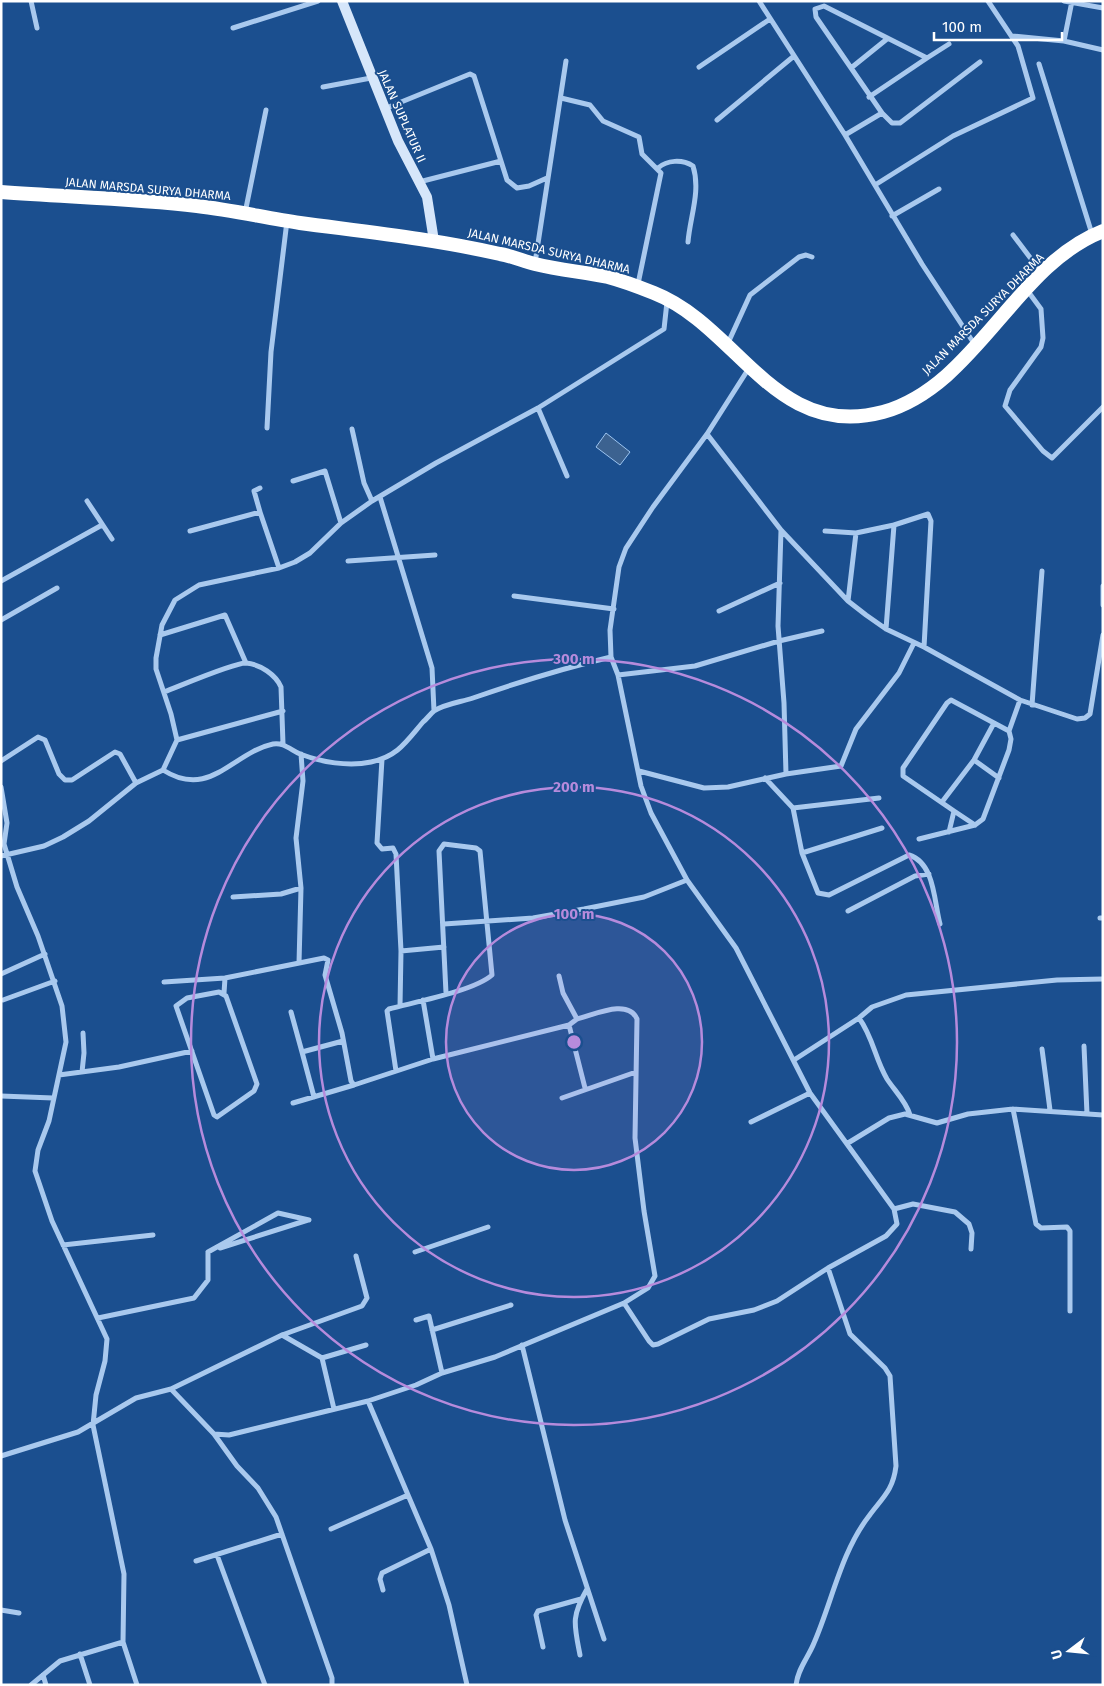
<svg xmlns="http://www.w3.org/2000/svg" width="1104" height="1686" font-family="'Fira Sans',sans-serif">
  <rect width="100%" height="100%" fill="#1b4f8f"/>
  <!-- water -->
  <path fill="#3c6290" stroke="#9cc4f0" d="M 606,433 L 630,452 L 620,465 L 596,447 Z"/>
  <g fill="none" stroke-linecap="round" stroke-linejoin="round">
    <!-- street -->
    <path stroke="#a9c9ee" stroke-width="5" d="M 31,1 L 37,28
      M 759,1 L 845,135 L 922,264 L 975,345
      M 1064,1 L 1103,8
      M 233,28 L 318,1
      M 1012,36 L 1064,41 L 1103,50
      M 1064,41 L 1072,1
      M 1039,64 L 1092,234
      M 699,67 L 770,19
      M 851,68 L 887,39
      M 323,87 L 371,78
      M 869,97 L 927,58
      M 561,98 L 590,105 L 603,121 L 639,137 L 642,154 L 661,173 L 638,284
      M 384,109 L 470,74 L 474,76 L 501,161 L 419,182
      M 882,113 L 892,123 L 900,123 L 980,62
      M 717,120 L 794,56
      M 845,135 L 882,113 L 816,17 L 815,9 L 824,6 L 927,58 L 949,44
      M 501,161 L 507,180 L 517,188 L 529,186 L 547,178
      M 658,168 C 667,160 682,159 693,166 C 701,191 690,217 688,242
      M 875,185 L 953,136 L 1033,98 L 1018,46 L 988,1
      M 245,213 L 266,110
      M 892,216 L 939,189
      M 1013,235 L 1041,272
      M 535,263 L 566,61
      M 1027,290 L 1041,309 L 1043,338 L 1041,347 L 1010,390 L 1005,406 L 1043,451 L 1052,458 L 1103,407
      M 728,343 L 750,295 L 799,257 L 806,255 L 812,257
      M 538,408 L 567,476
      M 267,428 L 271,352 L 287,221
      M 352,429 L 364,483 L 372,501
      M 707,434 L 781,530 L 848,601 L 866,615 L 886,629 L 924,647 L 1020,700 L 1077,719 L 1085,718 L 1090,714 L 1103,635
      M 293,481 L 325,471 L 341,523
      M 260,488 L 254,491 L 260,512
      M 380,497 L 432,668 L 434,711
      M 87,501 L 112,539
      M 894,525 L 928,514 L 931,521 L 924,647
      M 190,531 L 260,512 L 279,568
      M 825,531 L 856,533 L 894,525 L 886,629
      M 348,561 L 435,555
      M 1,581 L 102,525
      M 1103,586 L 1103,605
      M 514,596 L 614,609
      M 848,601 L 856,533
      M 719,611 L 780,583
      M 1,620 L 57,588
      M 160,635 L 225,615 L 246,663
      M 611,657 C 564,668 519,682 473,698 C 461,702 444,704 434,711 C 430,714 427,719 423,722 C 406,742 398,756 371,762 C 348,767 321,762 300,754 C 291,750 283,742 273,744 C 232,753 210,800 163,770 L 177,740 L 171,714 L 156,669 L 156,658 L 162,625 L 175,600 L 199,585 L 279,568 L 295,562 L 310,553 L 341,523 L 372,501 L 436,463 L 538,408 L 664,329 L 667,302
      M 618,675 L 695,666 L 779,641 L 822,631
      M 164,692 C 180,686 233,663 246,663 C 260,664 276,675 281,687 L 283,744
      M 1032,705 L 1042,571
      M 177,740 L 283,711
      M 382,759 L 377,843 L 382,849 L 393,848 L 396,854 L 401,951 L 444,947
      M 974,760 L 999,778
      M 1,761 L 38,737 L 45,740 L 59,774 L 65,780 L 72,780 L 115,752 L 120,754 L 136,783
      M 639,771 L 704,788 L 728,787 L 786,774 L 784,703 L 778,626 L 781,530
      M 786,774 L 841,766 L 856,729 L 899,673 L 914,643
      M 765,778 L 793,808 L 879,798
      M 1,787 L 7,823 L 4,844 L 17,887 L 38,936 L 62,1006 L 66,1042 L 49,1121 L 38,1150 L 35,1171 L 52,1221 L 107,1339 L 105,1361 L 96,1395 L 93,1425 L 124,1574 L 123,1642 L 60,1661 L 31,1685
      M 942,802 L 974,760 L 994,723
      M 793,808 L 802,853 L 818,893 L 829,895 L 909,855 C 935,863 934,902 940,924
      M 954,811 L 975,825
      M 949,832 L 954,811 L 903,776 L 903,768 L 947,703 L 951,700 L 1009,731
      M 919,839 L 975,825 L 983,819 L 1009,750 L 1011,739 L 1009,731 L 1020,700
      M 802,853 L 882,828
      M 1,856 L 44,846 L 63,837 L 89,821 L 136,783 L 163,770
      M 233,897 L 281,894 L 301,888
      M 848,911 L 915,876 L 929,874
      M 1100,918 L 1103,918
      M 444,924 L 533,918 L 584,909 L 644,897 L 687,880
      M 299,963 L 301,888 L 296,838 L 303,781 L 301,754
      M 1,974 L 45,954
      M 559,976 L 563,993 L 577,1019 L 569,1025 L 585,1088
      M 164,982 L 225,978 L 324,958 L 328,960 L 325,975 L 342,1033 L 351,1081 L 354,1085 L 433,1059 L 569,1025
      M 219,992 L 226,996 L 257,1084 L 254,1091 L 217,1117 L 214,1115 L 176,1006 L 187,998 Z
      M 224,993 L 225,978
      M 3,1000 L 55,981
      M 423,1000 L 433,1059
      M 400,1006 L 401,951
      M 291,1012 L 302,1052
      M 859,1018 C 873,1037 875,1059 887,1079 C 894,1090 906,1101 910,1115
      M 1084,1046 L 1087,1114
      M 1042,1049 L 1050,1110
      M 794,1060 L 859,1018 L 872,1007 L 906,995 L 1057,980 L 1103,979
      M 396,1071 L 387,1011 L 389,1009 C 415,1002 474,991 492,975 L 480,851 L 476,848 L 444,844 L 439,851 L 446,993
      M 82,1072 L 84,1053 L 83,1033
      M 59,1075 L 119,1067 L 192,1051
      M 1,1096 L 53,1098
      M 314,1097 L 302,1052 L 343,1041
      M 562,1098 L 636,1072
      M 293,1103 L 354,1085
      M 1013,1109 L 1036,1224 L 1041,1228 L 1067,1227 L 1070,1231 L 1070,1311
      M 751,1122 L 810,1093
      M 848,1143 L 889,1118 L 905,1114 L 937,1123 L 968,1114 L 1013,1109 L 1103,1115
      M 894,1209 L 913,1204 L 955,1212 L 969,1224 L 972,1233 L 971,1249
      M 63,1245 L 153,1235
      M 220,1248 L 308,1220
      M 208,1252 L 278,1213 L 309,1220
      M 415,1252 L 488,1227
      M 624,1303 L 649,1341 L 653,1345 L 658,1344 L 709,1319 L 754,1310 L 777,1301 L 828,1268 L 886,1236 L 897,1224 L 894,1209 L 810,1093 L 736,948 L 687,880 L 651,813 L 641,786 L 618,675 L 611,657 L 610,630 L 619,567 L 626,548 L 653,507 L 707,434 L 749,368
      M 98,1318 L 194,1298 L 208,1280 L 208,1252
      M 416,1320 L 429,1316 L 442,1373
      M 432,1330 L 511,1305
      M 282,1335 L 322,1358 L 334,1409
      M 522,1345 L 565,1520 L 604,1639
      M 322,1358 L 366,1345
      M 171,1389 L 282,1335 L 362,1306 L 367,1298 L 356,1256
      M 368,1401 L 431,1549 L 449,1605 L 467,1685
      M 214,1434 L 237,1466 L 258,1488 L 276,1517 L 332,1678 L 332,1685
      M 1,1456 L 78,1432 L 136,1398 L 171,1389 L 214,1434 L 229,1435 L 368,1401 L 416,1385 L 442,1373 L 495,1357 L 624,1303 L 648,1288 L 655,1276 L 644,1211 L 635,1138 L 637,1019 C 628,998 594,1015 577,1019
      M 331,1529 L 408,1495
      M 217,1555 L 265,1685
      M 196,1561 L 282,1534
      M 383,1590 L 380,1579 L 382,1573 L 431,1549
      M 1,1610 L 19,1613
      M 123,1642 L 137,1685
      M 543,1647 L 536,1615 L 538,1611 L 581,1599
      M 80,1654 L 90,1685
      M 580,1655 C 574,1624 571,1617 587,1589
      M 43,1675 L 46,1685
      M 796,1685 C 798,1668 808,1658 814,1643 C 832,1602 841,1552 869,1516 C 882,1498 893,1491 896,1466 L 890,1376 L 885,1368 L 850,1334 L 828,1268"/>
    <!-- secondary -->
    <path stroke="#d6e6fa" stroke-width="10" d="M 342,1 L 398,141 L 427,197 L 434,241"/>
    <!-- highway -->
    <path stroke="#fff" stroke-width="14" d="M 1,192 C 66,197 132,198 197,206 C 232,210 266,218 300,223 C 367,232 434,239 500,254 C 512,256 523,261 535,264 C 559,270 584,272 608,277 C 623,281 639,287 654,293 C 738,326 775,441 883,412 C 976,386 1015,265 1103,231"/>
  </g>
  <!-- distance rings -->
  <circle cx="574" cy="1042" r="128" fill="#b68bdc" fill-opacity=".12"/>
  <g fill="none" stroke="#b68bdc" stroke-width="2.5">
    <circle cx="574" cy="1042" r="128"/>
    <circle cx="574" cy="1042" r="255"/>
    <circle cx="574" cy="1042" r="383"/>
  </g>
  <g text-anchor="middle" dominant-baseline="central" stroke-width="4" stroke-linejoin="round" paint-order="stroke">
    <!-- street labels -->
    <g font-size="12" fill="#fff" stroke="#1b4f8f">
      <text transform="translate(402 116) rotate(66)">JALAN SUPLATUR II</text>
      <text transform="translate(148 189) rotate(5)">JALAN MARSDA SURYA DHARMA</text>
      <text transform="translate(549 251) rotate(13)">JALAN MARSDA SURYA DHARMA</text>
      <text transform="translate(983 314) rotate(-45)">JALAN MARSDA SURYA DHARMA</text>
    </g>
  </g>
  <circle cx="574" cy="1042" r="8" fill="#b68bdc" stroke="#1b4f8f" stroke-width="2.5"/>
  <g font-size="15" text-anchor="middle" font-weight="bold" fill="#b68bdc" stroke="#1b4f8f" stroke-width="4" stroke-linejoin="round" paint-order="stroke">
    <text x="574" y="664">300 m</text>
    <text x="574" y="792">200 m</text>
    <text x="574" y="919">100 m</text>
  </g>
  <!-- border -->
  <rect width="1104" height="1686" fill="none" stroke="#ffffff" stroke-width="5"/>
  <!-- north arrow -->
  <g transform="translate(1069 1651) rotate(254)" stroke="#1b4f8f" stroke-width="4" paint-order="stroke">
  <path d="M0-4L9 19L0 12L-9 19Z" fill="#ffffff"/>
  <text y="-8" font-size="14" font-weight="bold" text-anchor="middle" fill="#ffffff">U</text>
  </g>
  <!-- scale -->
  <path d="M934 32v8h128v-8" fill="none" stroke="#ffffff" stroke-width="2.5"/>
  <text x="942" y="32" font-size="15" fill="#ffffff" stroke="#1b4f8f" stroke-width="4" paint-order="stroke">100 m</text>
</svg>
